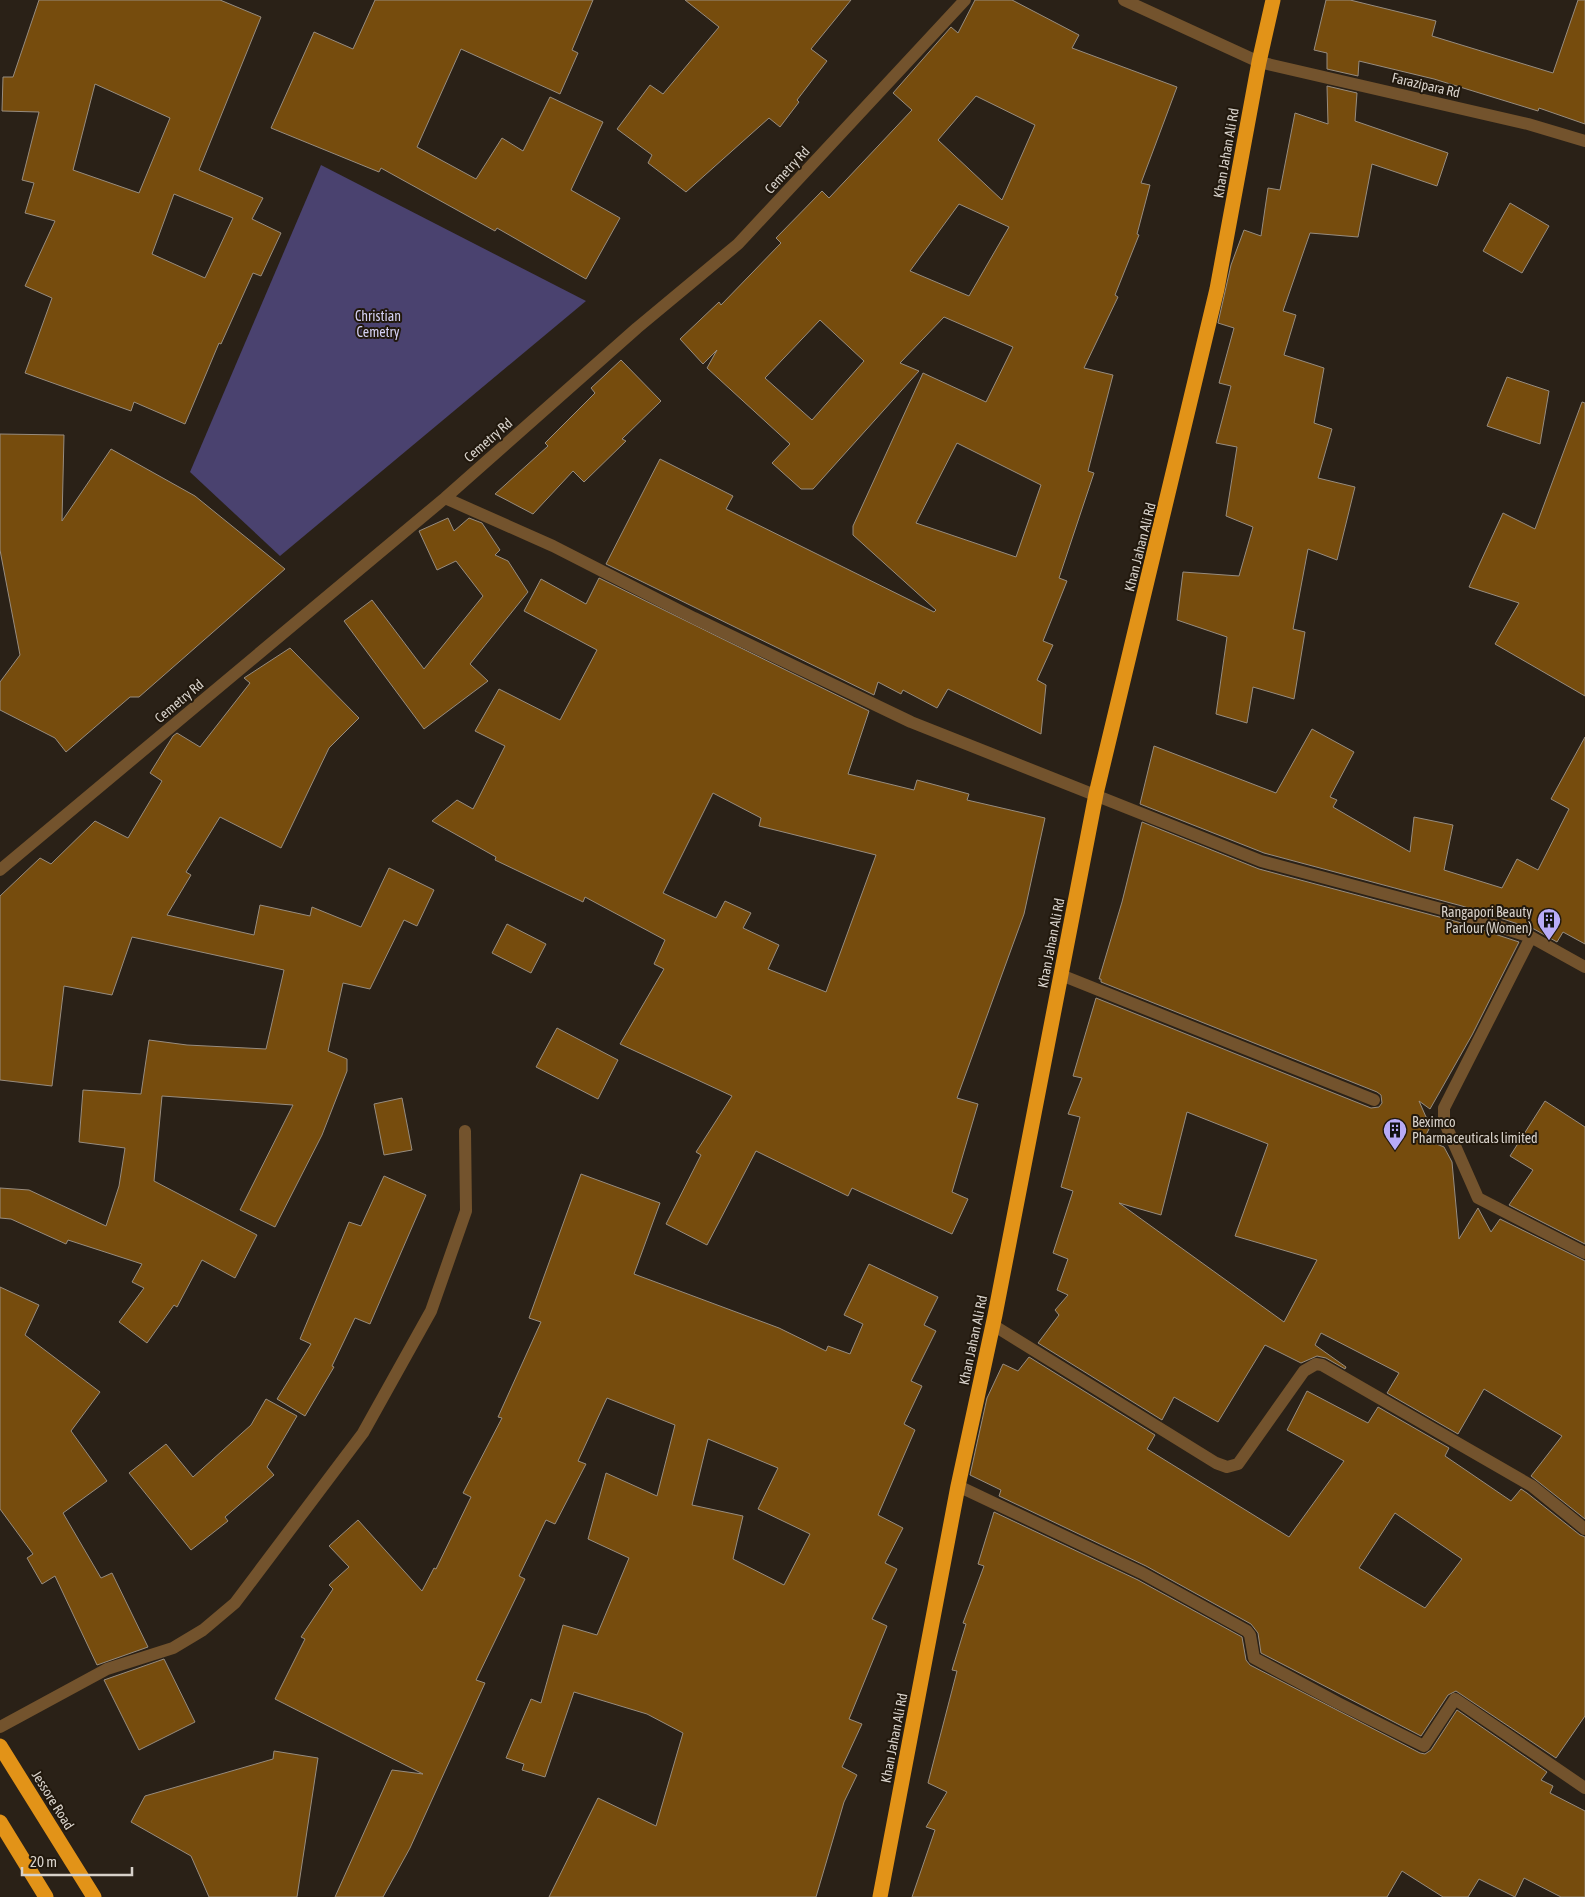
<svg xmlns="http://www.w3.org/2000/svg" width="1585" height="1897" font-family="'Asap Condensed',sans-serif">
  <rect width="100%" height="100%" fill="#2a2117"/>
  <!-- green -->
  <path fill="#4a426f" d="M 321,165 L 586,301 L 280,556 L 190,472 Z"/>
  <!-- building -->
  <path fill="#764c0d" stroke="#978c7f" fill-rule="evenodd" d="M 39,0 L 220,0 L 261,17 L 199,170 L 263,198 L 252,219 L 281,233 L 261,276 L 253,273 L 221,344 L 219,343 L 185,424 L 134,402 L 131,411 L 25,373 L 52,298 L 25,286 L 55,221 L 25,213 L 34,183 L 22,180 L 39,112 L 2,111 L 3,77 L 13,77 ZM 95,84 L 170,118 L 139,193 L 73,170 ZM 174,194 L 233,218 L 205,278 L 152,254 Z
    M 375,0 L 593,0 L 572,50 L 578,53 L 560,94 L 461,49 L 417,147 L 476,179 L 502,138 L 523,151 L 550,97 L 603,122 L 571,190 L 620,218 L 586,279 L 497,228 L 495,231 L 381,168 L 379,172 L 271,128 L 314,32 L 353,49 Z
    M 685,0 L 851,0 L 811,49 L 827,61 L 797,100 L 799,102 L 780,127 L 769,118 L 686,192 L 648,163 L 652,155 L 617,129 L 650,85 L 663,94 L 719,27 Z
    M 975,0 L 1012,0 L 1079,35 L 1072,48 L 1177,87 L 1141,183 L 1150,185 L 1137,234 L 1139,235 L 1115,295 L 1118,297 L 1084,368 L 1113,375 L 1088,471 L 1094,473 L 1059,578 L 1067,581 L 1043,641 L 1053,645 L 1037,680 L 1046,685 L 1041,734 L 948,689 L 937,708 L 903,690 L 901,694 L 878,682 L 874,695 L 606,564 L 660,459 L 733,496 L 726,509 L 934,612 L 936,610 L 853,535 L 853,526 L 923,373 L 986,402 L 1013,347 L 944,317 L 900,363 L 919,371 L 813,489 L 801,489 L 772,463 L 790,444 L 707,368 L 717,350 L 703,364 L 680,339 L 719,302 L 721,305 L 781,243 L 776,238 L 822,191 L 829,198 L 912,110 L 893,93 L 951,27 L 958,33 ZM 976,96 L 1035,125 L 1002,200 L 938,140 ZM 959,204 L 1009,227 L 969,296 L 910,271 ZM 820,320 L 864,361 L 812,420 L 765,378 ZM 957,443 L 1041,485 L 1016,557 L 916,523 Z
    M 1326,0 L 1350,0 L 1436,21 L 1432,36 L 1553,73 L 1578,0 L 1585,0 L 1585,124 L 1539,108 L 1538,111 L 1434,79 L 1359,61 L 1358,76 L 1327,69 L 1327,53 L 1314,50 Z
    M 1327,86 L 1357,93 L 1355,121 L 1448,153 L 1437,186 L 1372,164 L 1358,237 L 1310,233 L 1283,311 L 1296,315 L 1284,355 L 1324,368 L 1314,423 L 1332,429 L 1318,478 L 1355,487 L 1337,560 L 1308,549 L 1293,629 L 1305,632 L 1294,699 L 1253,687 L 1247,723 L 1216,714 L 1227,637 L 1177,620 L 1183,572 L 1239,576 L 1253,527 L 1226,516 L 1237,447 L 1216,443 L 1231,386 L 1219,383 L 1234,328 L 1218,323 L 1231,265 L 1244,230 L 1261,236 L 1268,188 L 1280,190 L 1295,113 L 1328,124 Z
    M 1510,203 L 1549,226 L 1522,273 L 1483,251 Z
    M 621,360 L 661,401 L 622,439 L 626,441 L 584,482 L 573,471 L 533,514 L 495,494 L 548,446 L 545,443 L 595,393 L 591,388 Z
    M 1507,377 L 1549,391 L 1540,444 L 1487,426 Z
    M 1582,402 L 1585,403 L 1585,696 L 1495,644 L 1519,603 L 1469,587 L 1503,513 L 1535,529 Z
    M 0,434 L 64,435 L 62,521 L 111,449 L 195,496 L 285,569 L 139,697 L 130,697 L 66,752 L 55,738 L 0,710 L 0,682 L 20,655 L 0,550 Z
    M 448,518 L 454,531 L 469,518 L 482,523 L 500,550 L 495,555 L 508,561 L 528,592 L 470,664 L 488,681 L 424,729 L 344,621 L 372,600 L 424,669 L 483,596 L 456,561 L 437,570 L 419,531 Z
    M 599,578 L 869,711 L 848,774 L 914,790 L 917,780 L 969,794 L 967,800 L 1045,818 L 1024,914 L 957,1098 L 978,1104 L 952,1192 L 968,1199 L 952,1234 L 852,1188 L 848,1196 L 756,1151 L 707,1245 L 666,1224 L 701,1155 L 696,1152 L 732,1096 L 620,1044 L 664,969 L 654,964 L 665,940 L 585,897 L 583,902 L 495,860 L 496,857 L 432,821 L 457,800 L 473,809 L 505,746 L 475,731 L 499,689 L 560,720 L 597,650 L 524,611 L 541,579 L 586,604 ZM 713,793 L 761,818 L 759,826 L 876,855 L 826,992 L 768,969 L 779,945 L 743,928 L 751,913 L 725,901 L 716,918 L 663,893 Z
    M 290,648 L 359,718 L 329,748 L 281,848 L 220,817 L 186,872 L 191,875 L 167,915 L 254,935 L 260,905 L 310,916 L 312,907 L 361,927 L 389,868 L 434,890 L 417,926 L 404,920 L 370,989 L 343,983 L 328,1051 L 347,1059 L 347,1071 L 322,1135 L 275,1227 L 240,1210 L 293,1105 L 162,1096 L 154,1181 L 257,1235 L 235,1278 L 202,1260 L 177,1307 L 174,1305 L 147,1343 L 119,1322 L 144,1288 L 132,1282 L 142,1264 L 68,1240 L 66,1244 L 11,1219 L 0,1218 L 0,1188 L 29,1190 L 106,1226 L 119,1186 L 125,1148 L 79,1142 L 83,1090 L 141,1094 L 149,1040 L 187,1045 L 266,1049 L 284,970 L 132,937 L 112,995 L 64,986 L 52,1086 L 0,1080 L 0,896 L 40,858 L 51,864 L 95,821 L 128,838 L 162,781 L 150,773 L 173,736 L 177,733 L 200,747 L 250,683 L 244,678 Z
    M 1312,729 L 1354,752 L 1330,797 L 1337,800 L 1333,807 L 1410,852 L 1414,817 L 1453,825 L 1444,870 L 1502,888 L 1517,859 L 1538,870 L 1569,809 L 1551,799 L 1585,737 L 1585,944 L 1563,932 L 1557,942 L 1534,929 L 1462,906 L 1264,853 L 1140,804 L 1154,746 L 1276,793 Z
    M 1142,822 L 1259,869 L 1458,922 L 1519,942 L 1472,1035 L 1430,1109 L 1419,1101 L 1426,1117 L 1433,1121 L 1424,1139 L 1444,1147 L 1452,1162 L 1459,1239 L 1478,1208 L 1491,1232 L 1500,1219 L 1585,1261 L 1585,1519 L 1531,1476 L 1562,1436 L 1484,1389 L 1458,1434 L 1387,1393 L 1399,1373 L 1321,1333 L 1315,1345 L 1346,1367 L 1345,1369 L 1326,1358 L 1317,1356 L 1301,1363 L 1265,1345 L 1218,1422 L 1174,1397 L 1162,1420 L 1038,1343 L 1059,1315 L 1055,1310 L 1068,1295 L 1057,1290 L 1068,1259 L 1053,1253 L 1073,1191 L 1061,1187 L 1080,1117 L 1068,1114 L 1082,1078 L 1073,1076 L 1096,998 L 1371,1108 L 1379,1107 L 1382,1103 L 1381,1095 L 1377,1092 L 1101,982 L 1101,979 L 1099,979 L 1122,902 ZM 1187,1112 L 1268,1144 L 1235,1236 L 1317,1260 L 1284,1322 L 1119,1203 L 1161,1215 Z
    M 507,924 L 546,944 L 531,973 L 492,953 Z
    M 557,1028 L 618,1060 L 598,1099 L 536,1067 Z
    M 402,1098 L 412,1150 L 384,1155 L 374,1104 Z
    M 1545,1101 L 1585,1127 L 1585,1244 L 1509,1205 L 1533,1170 L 1510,1156 Z
    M 581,1174 L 660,1203 L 634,1274 L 779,1328 L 826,1351 L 828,1346 L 850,1354 L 863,1324 L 844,1315 L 869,1264 L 938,1297 L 924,1325 L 936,1331 L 911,1381 L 922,1386 L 904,1424 L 915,1430 L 878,1515 L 903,1528 L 885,1563 L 897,1569 L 872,1619 L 887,1626 L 849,1719 L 862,1724 L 842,1767 L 857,1775 L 844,1802 L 816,1897 L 549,1897 L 598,1798 L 656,1826 L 683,1733 L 647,1714 L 574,1692 L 545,1777 L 522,1770 L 524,1764 L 506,1758 L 531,1699 L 541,1703 L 563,1625 L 597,1635 L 629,1558 L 588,1539 L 606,1473 L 657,1496 L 675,1425 L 607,1398 L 578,1461 L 586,1464 L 555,1524 L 546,1520 L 519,1576 L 525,1579 L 476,1680 L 485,1683 L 410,1848 L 383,1897 L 335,1897 L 392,1770 L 423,1774 L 275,1699 L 305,1639 L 301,1637 L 333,1589 L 329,1585 L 349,1567 L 329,1546 L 358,1520 L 422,1591 L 434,1568 L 436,1569 L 471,1497 L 463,1493 L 502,1418 L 498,1417 L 541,1322 L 529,1318 ZM 708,1439 L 778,1468 L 758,1509 L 810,1534 L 784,1585 L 733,1559 L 743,1516 L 692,1505 Z
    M 384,1176 L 426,1195 L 370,1324 L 355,1318 L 332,1366 L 334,1367 L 305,1416 L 277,1399 L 311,1344 L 300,1339 L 349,1222 L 361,1226 Z
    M 0,1287 L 39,1305 L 25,1335 L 100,1392 L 71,1431 L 107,1481 L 63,1513 L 101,1578 L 112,1573 L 148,1647 L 97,1665 L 55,1576 L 42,1584 L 27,1558 L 33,1554 L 0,1509 Z
    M 1029,1357 L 1155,1435 L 1147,1449 L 1289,1537 L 1344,1461 L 1287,1430 L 1307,1391 L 1368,1423 L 1378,1407 L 1449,1448 L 1445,1456 L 1511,1501 L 1521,1489 L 1527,1493 L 1580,1535 L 1585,1537 L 1585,1716 L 1556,1758 L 1456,1691 L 1448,1695 L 1421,1736 L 1261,1653 L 1258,1633 L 1251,1624 L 1146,1566 L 999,1496 L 1001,1490 L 970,1475 L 987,1398 L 1003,1364 L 1018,1371 ZM 1395,1513 L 1462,1559 L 1425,1608 L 1359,1568 Z
    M 266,1399 L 297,1416 L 267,1467 L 274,1475 L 225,1517 L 228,1521 L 191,1550 L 129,1473 L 166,1444 L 193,1477 L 251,1425 Z
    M 994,1512 L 1138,1580 L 1242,1637 L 1246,1660 L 1250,1665 L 1420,1753 L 1425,1754 L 1431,1750 L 1457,1710 L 1547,1772 L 1541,1780 L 1553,1786 L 1550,1793 L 1585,1811 L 1585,1897 L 1561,1897 L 1524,1878 L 1515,1897 L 1479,1879 L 1468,1897 L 1443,1897 L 1402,1871 L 1387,1897 L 912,1897 L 935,1830 L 926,1827 L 947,1792 L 928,1783 L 957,1671 L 952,1670 L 966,1624 L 963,1623 L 984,1566 L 978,1564 Z
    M 164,1659 L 195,1722 L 139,1750 L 104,1680 Z
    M 274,1751 L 318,1758 L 297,1897 L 209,1897 L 191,1856 L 131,1822 L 145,1796 L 273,1759 Z"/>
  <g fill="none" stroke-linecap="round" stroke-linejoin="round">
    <!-- minor -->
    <path stroke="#73532d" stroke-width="12" d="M 1124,0 L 1259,62 L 1528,124 L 1585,141
      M 445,498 L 553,546 L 694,618 L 911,722 L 1261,861 L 1460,914 L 1531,937 L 1585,967
      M 0,870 L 445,498 L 637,328 L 738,244 L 965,0
      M 1531,937 L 1444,1108 L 1444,1121 L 1478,1198 L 1585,1253
      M 1061,975 L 1374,1100
      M 993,1325 L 1216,1463 L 1227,1467 L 1238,1464 L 1304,1371 L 1316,1364 L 1322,1365 L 1532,1486 L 1585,1529
      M 958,1486 L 1142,1573 L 1247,1631 L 1250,1635 L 1254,1658 L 1338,1703 L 1424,1746 L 1455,1699 L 1585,1788
      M 0,1727 L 107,1669 L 173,1648 L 203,1630 L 235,1603 L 363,1433 L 431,1311 L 466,1211 L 465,1131"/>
    <!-- highway -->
    <path stroke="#e29318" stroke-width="15" d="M 0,1746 L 94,1897
      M 0,1822 L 46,1897
      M 880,1897 L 958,1486 L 995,1315 L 1096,794 L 1217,289 L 1259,62 L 1273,0"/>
  </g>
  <!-- icons -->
  <defs>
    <g id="building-pin" transform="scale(1.25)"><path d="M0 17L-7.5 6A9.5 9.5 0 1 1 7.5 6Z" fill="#b8abf7" stroke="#21180d"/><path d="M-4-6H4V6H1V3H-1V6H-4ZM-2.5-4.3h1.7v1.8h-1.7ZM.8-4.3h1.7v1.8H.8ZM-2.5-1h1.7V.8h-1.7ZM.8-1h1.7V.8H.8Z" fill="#111"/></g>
  </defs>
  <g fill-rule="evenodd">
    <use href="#building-pin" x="1549" y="920"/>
    <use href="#building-pin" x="1395" y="1130"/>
  </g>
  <g text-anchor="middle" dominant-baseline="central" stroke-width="4" stroke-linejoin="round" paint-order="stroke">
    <!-- street labels -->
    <g font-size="14" fill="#d7d1ca" stroke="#21180d">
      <text transform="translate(1426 85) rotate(13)">Farazipara Rd</text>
      <text transform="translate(1226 153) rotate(-80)">Khan Jahan Ali Rd</text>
      <text transform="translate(787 170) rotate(-47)">Cemetry Rd</text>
      <text transform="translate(488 440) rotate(-41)">Cemetry Rd</text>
      <text transform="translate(1140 547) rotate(-76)">Khan Jahan Ali Rd</text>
      <text transform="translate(179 701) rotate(-40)">Cemetry Rd</text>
      <text transform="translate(1051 943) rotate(-79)">Khan Jahan Ali Rd</text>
      <text transform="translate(973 1340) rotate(-78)">Khan Jahan Ali Rd</text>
      <text transform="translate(894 1738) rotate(-79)">Khan Jahan Ali Rd</text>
      <text transform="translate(53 1800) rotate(58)">Jessore Road</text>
    </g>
    <!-- park labels -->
    <g font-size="14" fill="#d4d0f3" stroke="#21180d">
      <text x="378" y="316">Christian<tspan x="378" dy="16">Cemetry</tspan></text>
    </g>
    <!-- poi labels -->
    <g font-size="14" fill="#d7d1ca" stroke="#21180d" text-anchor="end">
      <text x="1532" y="912">Rangapori Beauty<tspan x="1532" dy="16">Parlour (Women)</tspan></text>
      <text x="1412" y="1122" text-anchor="start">Beximco<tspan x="1412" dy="16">Pharmaceuticals limited</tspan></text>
    </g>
  </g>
  <!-- scale -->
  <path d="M22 1867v8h110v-8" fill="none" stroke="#d7d1ca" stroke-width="2.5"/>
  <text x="30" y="1867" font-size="15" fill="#d7d1ca" stroke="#21180d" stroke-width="4" paint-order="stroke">20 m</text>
</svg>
